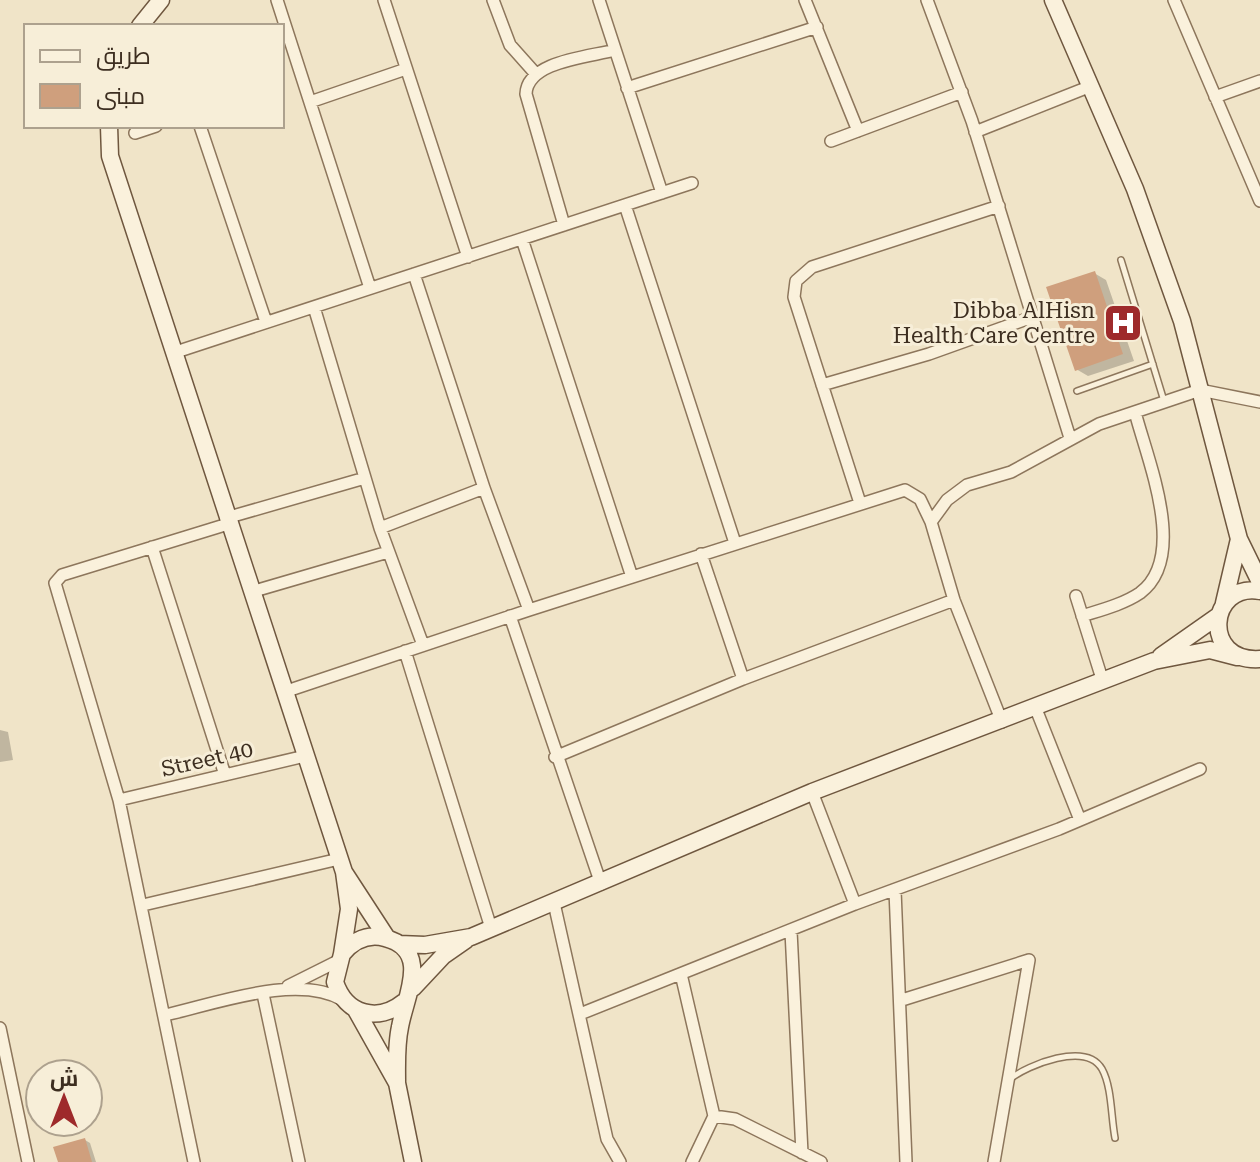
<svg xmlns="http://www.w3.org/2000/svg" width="1260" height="1162" font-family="'Roboto Serif',Cairo,serif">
  <rect width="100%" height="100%" fill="#f0e4c8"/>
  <!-- shadow -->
  <path fill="#0003" d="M 1094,273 L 1106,280 L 1134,361 L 1088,376 L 1076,369 Z
    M 0,730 L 8,732 L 13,760 L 0,762 Z
    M 85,1140 L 90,1143 L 96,1162 L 60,1162 Z"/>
  <!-- building -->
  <path fill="#cf9f7d" d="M 1095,271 L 1123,354 L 1075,371 L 1046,287 Z
    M 85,1138 L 92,1162 L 58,1162 L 53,1147 Z"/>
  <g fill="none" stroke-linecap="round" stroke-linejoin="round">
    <!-- lane casing -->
    <g stroke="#8d765c" stroke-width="8">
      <path id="lane" d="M 1121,260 L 1164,401
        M 1077,391 L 1153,364
        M 1010,1079 C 1028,1065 1086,1041 1102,1069 C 1112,1087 1111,1117 1115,1138"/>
    </g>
    <!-- street casing -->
    <g stroke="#8d765c" stroke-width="14">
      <path id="street" d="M 277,0 L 370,288
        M 384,0 L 468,257
        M 493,0 L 510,45 L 535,73
        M 599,0 L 662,193
        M 805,0 L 858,131
        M 927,0 L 972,121 L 1070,438
        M 1174,0 L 1260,201
        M 627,88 L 817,27
        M 1215,97 L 1260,81
        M 310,102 L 406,69
        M 200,126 L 266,322
        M 975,132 L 1091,86
        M 135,133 L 156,126
        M 831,141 L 962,92
        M 625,205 L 735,543
        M 564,225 L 526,94 C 527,61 589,57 615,50
        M 522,239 L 632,577
        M 414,274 L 484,488 L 529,610
        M 314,307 L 380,528 L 423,645
        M 173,353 L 692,183
        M 822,385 L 929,354 L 1035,316
        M 860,503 L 794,297 L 796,281 L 812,267 L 999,206
        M 226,518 L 365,478
        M 931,522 L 947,500 L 967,485 L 1011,472 L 1099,424 L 1200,390 L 1260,402
        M 380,528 L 484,488
        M 152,547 L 225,775
        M 701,554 L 743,679
        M 251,592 L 388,552
        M 1076,596 L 1103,682
        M 510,616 L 601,884
        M 1082,616 C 1101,610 1124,604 1140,593 C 1189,557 1147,459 1135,412
        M 405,651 L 491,928
        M 284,692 L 529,610 L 905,490 L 920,499 L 931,522 L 954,600 L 1002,722
        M 1036,709 L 1080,820
        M 555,757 L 743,679 L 954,600
        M 812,792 L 855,904
        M 119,800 L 305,756
        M 895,890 L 906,1162
        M 554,903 L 607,1139 L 620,1162
        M 143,905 L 339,859
        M 791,931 L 802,1153
        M 681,974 L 714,1116 L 692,1162
        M 288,986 L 338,961
        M 263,994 L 299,1162
        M 902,1000 L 1029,960 L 994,1162
        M 580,1014 L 855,904 L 1059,829 L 1200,769
        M 165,1015 C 215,1004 297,973 343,1000
        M 0,1028 L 28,1162
        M 714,1116 L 735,1119 L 821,1162
        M 194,1162 L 119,800 L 55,583 L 62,575 L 228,524"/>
    </g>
    <!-- secondary casing -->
    <g stroke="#6f573f" stroke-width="19">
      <path id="secondary" d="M 1053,0 L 1135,189 L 1182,321 L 1239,539
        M 140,26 L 161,0
        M 109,126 L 110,156 L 344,872
        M 1260,591 C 1208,582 1201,663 1260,659
        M 1224,603 L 1239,539 L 1260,582
        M 1161,656 L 1218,616
        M 399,944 L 425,945 L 471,937 L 812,792 L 1154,661 L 1210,650 L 1237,657
        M 342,954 L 349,909 L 344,872 L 387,938
        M 413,988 L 443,956 L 466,940
        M 356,1010 L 397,1083 C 397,1064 396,1045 400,1027 C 405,997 432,950 385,938 C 367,933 353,941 342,954 L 335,982 C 346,1015 378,1023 404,1002
        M 397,1083 L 413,1162"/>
    </g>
    <!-- lane -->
    <use href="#lane" stroke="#faf1dc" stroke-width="5"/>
    <!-- street -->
    <use href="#street" stroke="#faf1dc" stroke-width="11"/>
    <!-- secondary -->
    <use href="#secondary" stroke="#faf1dc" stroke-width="16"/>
  </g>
  <!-- icons -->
  <defs>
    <g id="hospital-square" transform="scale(2)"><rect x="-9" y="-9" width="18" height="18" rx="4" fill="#9e2a2b" stroke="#f7eed8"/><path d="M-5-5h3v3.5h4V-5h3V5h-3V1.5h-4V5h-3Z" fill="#fff"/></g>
  </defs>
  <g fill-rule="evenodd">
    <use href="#hospital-square" x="1123" y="323"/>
  </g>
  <g text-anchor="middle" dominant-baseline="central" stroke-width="6" stroke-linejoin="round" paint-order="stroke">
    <!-- poi labels -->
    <g font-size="22" fill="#3d2e20" stroke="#f7eed8" text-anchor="end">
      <text x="1095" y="310">Dibba AlHisn<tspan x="1095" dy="25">Health Care Centre</tspan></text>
    </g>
    <!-- street labels -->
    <g font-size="22" fill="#3d2e20" stroke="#f7eed8">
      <text transform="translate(207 759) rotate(-13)">Street 40</text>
    </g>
  </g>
  <!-- legend -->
  <rect x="24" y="24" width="260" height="104" fill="#f7eed8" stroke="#ada18e" stroke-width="2"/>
  <rect x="40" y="50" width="40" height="12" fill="#faf1dc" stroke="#ada18e" stroke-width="2"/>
  <text x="96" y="64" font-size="24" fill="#3d2e20">طريق</text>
  <rect x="40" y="84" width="40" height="24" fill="#cf9f7d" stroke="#ada18e" stroke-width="2"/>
  <text x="96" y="104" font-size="24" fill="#3d2e20">مبنى</text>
  <!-- north arrow -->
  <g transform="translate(64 1098)"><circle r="38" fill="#f7eed8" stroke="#ada18e" stroke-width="2"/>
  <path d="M0-6L14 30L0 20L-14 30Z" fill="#9e2a2b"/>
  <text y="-12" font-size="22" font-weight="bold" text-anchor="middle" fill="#3d2e20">ش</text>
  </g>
</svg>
